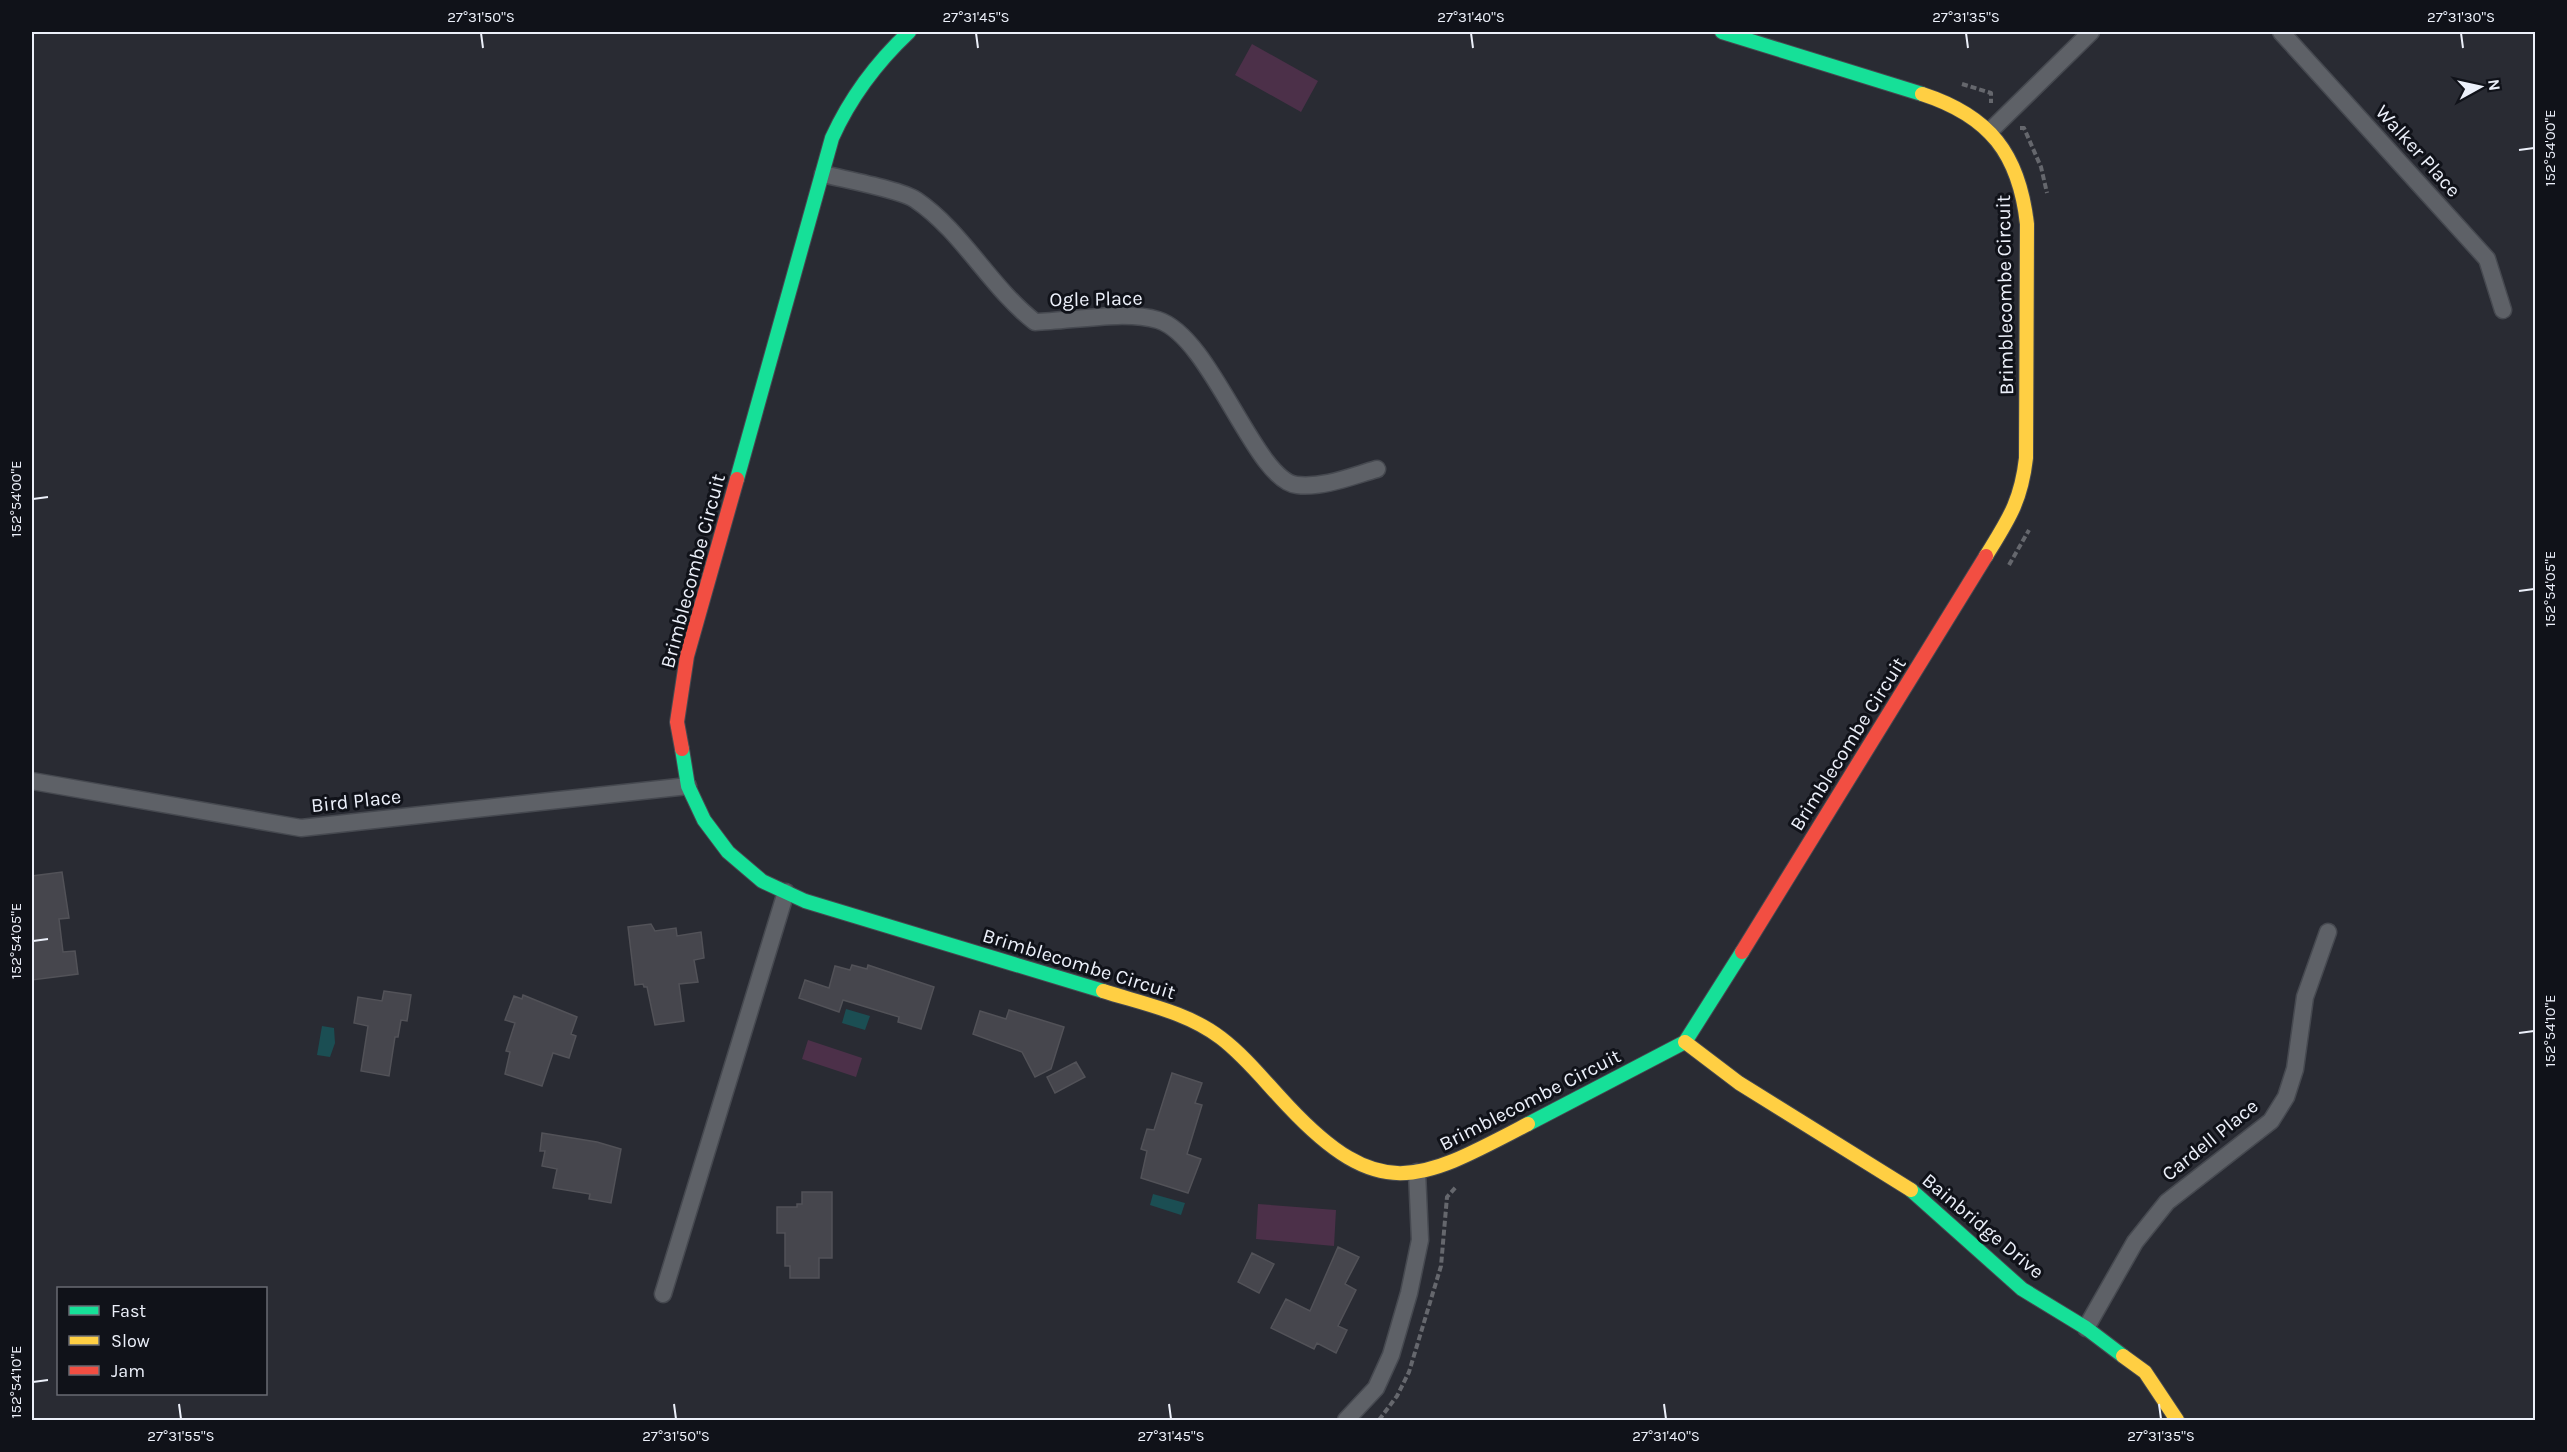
<svg xmlns="http://www.w3.org/2000/svg" width="2567" height="1452" font-family="Karla,sans-serif">
  <rect width="100%" height="100%" fill="#292b33"/>
  <!-- green -->
  <path fill="#4c3049" d="M 1252,44 L 1318,81 L 1301,112 L 1235,75 Z
    M 808,1040 L 862,1058 L 856,1077 L 802,1059 Z
    M 1258,1204 L 1336,1210 L 1334,1246 L 1256,1239 Z"/>
  <!-- water -->
  <path fill="#1b4e53" d="M 846,1009 L 870,1016 L 865,1030 L 842,1023 Z
    M 322,1026 L 334,1028 L 335,1043 L 330,1057 L 317,1055 Z
    M 1153,1194 L 1185,1203 L 1181,1215 L 1150,1205 Z"/>
  <!-- building -->
  <path fill="#46464d" stroke="#525258" stroke-width="1.5" d="M 62,872 L 69,918 L 59,919 L 63,952 L 75,951 L 78,974 L 32,980 L 32,876 Z
    M 651,924 L 655,931 L 676,928 L 677,936 L 701,932 L 704,958 L 694,960 L 698,982 L 679,984 L 684,1021 L 655,1025 L 647,987 L 644,987 L 643,984 L 635,985 L 628,927 Z
    M 852,965 L 867,969 L 868,965 L 934,987 L 921,1029 L 898,1022 L 899,1017 L 843,1000 L 839,1012 L 799,998 L 805,980 L 829,988 L 835,966 L 850,970 Z
    M 384,991 L 411,995 L 407,1021 L 401,1020 L 398,1037 L 395,1037 L 389,1076 L 361,1071 L 368,1026 L 354,1023 L 358,997 L 382,1001 Z
    M 523,995 L 577,1017 L 571,1034 L 576,1036 L 569,1058 L 553,1053 L 542,1086 L 505,1074 L 510,1052 L 506,1051 L 515,1023 L 505,1020 L 514,996 L 522,999 Z
    M 1009,1010 L 1064,1027 L 1051,1069 L 1035,1077 L 1022,1052 L 973,1034 L 980,1011 L 1006,1019 Z
    M 1076,1062 L 1085,1077 L 1055,1093 L 1047,1077 Z
    M 1172,1073 L 1202,1083 L 1195,1103 L 1202,1105 L 1187,1154 L 1201,1159 L 1188,1193 L 1141,1178 L 1147,1151 L 1141,1149 L 1147,1129 L 1154,1130 Z
    M 542,1133 L 597,1142 L 621,1149 L 611,1203 L 589,1199 L 590,1194 L 553,1188 L 557,1169 L 542,1166 L 545,1151 L 540,1151 Z
    M 802,1192 L 832,1192 L 832,1258 L 819,1258 L 819,1278 L 790,1278 L 790,1266 L 785,1266 L 785,1233 L 777,1233 L 777,1207 L 797,1207 L 797,1204 L 802,1204 Z
    M 1338,1247 L 1359,1257 L 1345,1284 L 1356,1290 L 1338,1326 L 1347,1330 L 1336,1353 L 1317,1343 L 1314,1349 L 1271,1328 L 1286,1299 L 1310,1311 Z
    M 1252,1253 L 1274,1264 L 1259,1293 L 1238,1282 Z"/>
  <g fill="none" stroke-linecap="round" stroke-linejoin="round">
    <!-- street casing -->
    <g stroke="#464950" stroke-width="19">
      <path id="street" d="M 2281,32 L 2487,259 L 2503,310
        M 1990,131 L 2091,32
        M 823,174 C 842,179 902,190 916,200 C 962,231 990,287 1035,322 C 1072,321 1124,310 1158,320 C 1212,337 1255,481 1297,485 C 1324,488 1352,476 1377,469
        M 32,781 L 301,828 L 688,786
        M 663,1294 L 786,892
        M 2086,1328 L 2135,1242 L 2167,1202 L 2271,1121 L 2286,1097 L 2295,1069 L 2305,997 L 2328,932
        M 1346,1420 L 1376,1388 L 1391,1355 L 1409,1293 L 1420,1240 L 1417,1172"/>
    </g>
    <!-- fast casing -->
    <g stroke="#464950" stroke-width="16">
      <path id="fast" d="M 1722,32 L 1922,94
        M 737,479 L 832,138 C 851,96 876,63 909,32
        M 682,749 L 688,786 L 704,820 L 728,852 L 762,881 L 805,901 L 1103,991
        M 1528,1124 L 1685,1042 L 1742,952
        M 1911,1190 L 2022,1289 L 2086,1328 L 2123,1356"/>
    </g>
    <!-- slow casing -->
    <g stroke="#464950" stroke-width="16">
      <path id="slow" d="M 1922,94 C 1990,116 2019,154 2027,224 L 2026,458 C 2021,502 2008,520 1986,556
        M 1103,991 C 1144,1004 1187,1012 1221,1038 C 1246,1057 1266,1083 1288,1106 C 1381,1205 1421,1180 1528,1124
        M 1685,1042 L 1739,1083 L 1911,1190
        M 2123,1356 L 2145,1372 L 2177,1420"/>
    </g>
    <!-- jam casing -->
    <g stroke="#464950" stroke-width="16">
      <path id="jam" d="M 682,749 L 677,722 L 687,656 L 737,479
        M 1742,952 L 1986,556"/>
    </g>
    <!-- path -->
    <path stroke="#65676d" stroke-width="4" stroke-dasharray="6 3" stroke-linecap="butt" d="M 1962,84 L 1991,93 L 1991,103
      M 2020,128 L 2024,128 L 2041,167 L 2047,193
      M 2009,565 L 2029,530
      M 1379,1420 L 1397,1396 L 1409,1372 L 1441,1266 L 1447,1197 L 1456,1187"/>
    <!-- street -->
    <use href="#street" stroke="#5e6167" stroke-width="16"/>
    <!-- fast -->
    <use href="#fast" stroke="#16e098" stroke-width="14"/>
    <!-- slow -->
    <use href="#slow" stroke="#ffcf43" stroke-width="14"/>
    <!-- jam -->
    <use href="#jam" stroke="#f24e42" stroke-width="14"/>
  </g>
  <!-- ticks -->
  <path fill="none" stroke="#ecf0fa" stroke-width="2" d="M 481,33 L 483,48M 976,33 L 978,48M 1471,33 L 1473,48M 1966,33 L 1968,48M 2461,33 L 2463,48M 2519,150 L 2534,148M 33,499 L 48,497M 2519,591 L 2534,589M 33,941 L 48,939M 2519,1033 L 2534,1031M 33,1382 L 48,1380M 179,1404 L 181,1419M 674,1404 L 676,1419M 1169,1404 L 1171,1419M 1664,1404 L 1666,1419M 2159,1404 L 2161,1419"/>
  <g text-anchor="middle" dominant-baseline="central" stroke-width="6" stroke-linejoin="round" paint-order="stroke">
    <!-- street labels -->
    <g font-size="20" fill="#ecf0fa" stroke="#101219">
      <text transform="translate(2418 151) rotate(48)">Walker Place</text>
      <text transform="translate(2005 295) rotate(-91)">Brimblecombe Circuit</text>
      <text transform="translate(1096 299) rotate(-1)">Ogle Place</text>
      <text transform="translate(693 571) rotate(-75)">Brimblecombe Circuit</text>
      <text transform="translate(1848 744) rotate(-58)">Brimblecombe Circuit</text>
      <text transform="translate(356 801) rotate(-6)">Bird Place</text>
      <text transform="translate(1079 964) rotate(17)">Brimblecombe Circuit</text>
      <text transform="translate(1530 1100) rotate(-27)">Brimblecombe Circuit</text>
      <text transform="translate(2210 1140) rotate(-39)">Cardell Place</text>
      <text transform="translate(1983 1226) rotate(40)">Bainbridge Drive</text>
    </g>
  </g>
  <!-- border -->
  <rect width="2567" height="1452" fill="none" stroke="#101219" stroke-width="66"/>
  <!-- legend -->
  <rect x="57" y="1287" width="210" height="108" fill="#101219" stroke="#686b73" stroke-width="1.5"/>
  <rect x="69" y="1306" width="30" height="9" fill="#16e098" stroke="#686b73" stroke-width="1.5"/>
  <text x="111" y="1317" font-size="18" fill="#ecf0fa">Fast</text>
  <rect x="69" y="1336" width="30" height="9" fill="#ffcf43" stroke="#686b73" stroke-width="1.5"/>
  <text x="111" y="1347" font-size="18" fill="#ecf0fa">Slow</text>
  <rect x="69" y="1366" width="30" height="9" fill="#f24e42" stroke="#686b73" stroke-width="1.5"/>
  <text x="111" y="1377" font-size="18" fill="#ecf0fa">Jam</text>
  <!-- north arrow -->
  <g transform="translate(2480 87) rotate(82)" stroke="#101219" stroke-width="4.5" paint-order="stroke">
  <path d="M0-4.5L10 22L0 15L-10 22Z" fill="#ecf0fa"/>
  <text y="-9" font-size="16" font-weight="bold" text-anchor="middle" fill="#ecf0fa">N</text>
  </g>
  <rect x="33" y="33" width="2501" height="1386" fill="none" stroke="#ecf0fa" stroke-width="2"/>
  <g font-size="15" text-anchor="middle" fill="#ecf0fa">
    <text x="481" y="22">27°31'50"S</text>
    <text x="976" y="22">27°31'45"S</text>
    <text x="1471" y="22">27°31'40"S</text>
    <text x="1966" y="22">27°31'35"S</text>
    <text x="2461" y="22">27°31'30"S</text>
    <text transform="translate(2550 148) rotate(-90)" y="5">152°54'00"E</text>
    <text transform="translate(16 499) rotate(-90)" y="5">152°54'00"E</text>
    <text transform="translate(2550 589) rotate(-90)" y="5">152°54'05"E</text>
    <text transform="translate(16 941) rotate(-90)" y="5">152°54'05"E</text>
    <text transform="translate(2550 1031) rotate(-90)" y="5">152°54'10"E</text>
    <text transform="translate(16 1382) rotate(-90)" y="5">152°54'10"E</text>
    <text x="181" y="1441">27°31'55"S</text>
    <text x="676" y="1441">27°31'50"S</text>
    <text x="1171" y="1441">27°31'45"S</text>
    <text x="1666" y="1441">27°31'40"S</text>
    <text x="2161" y="1441">27°31'35"S</text>
  </g>
</svg>
